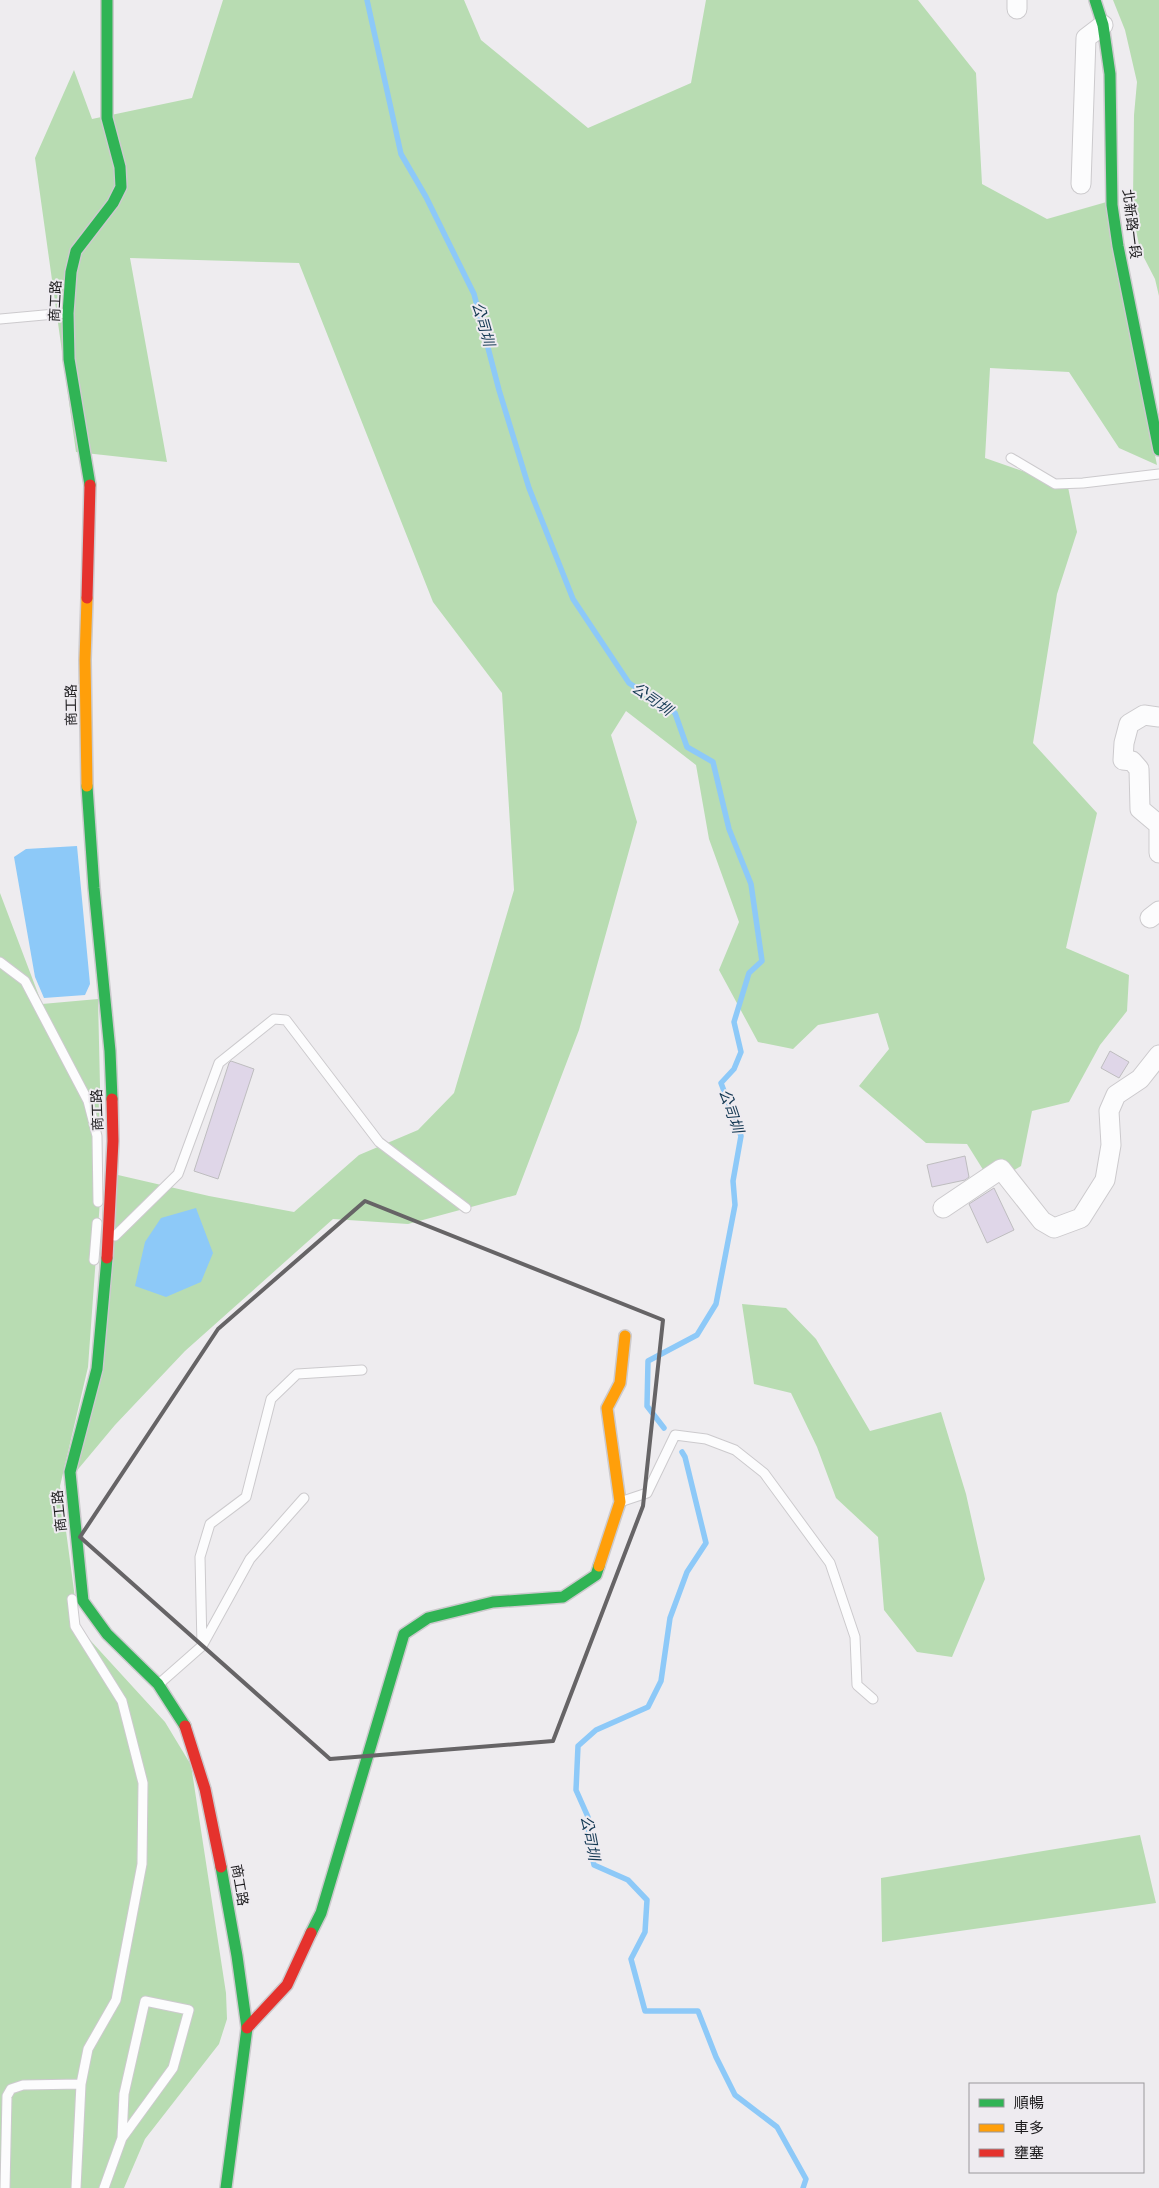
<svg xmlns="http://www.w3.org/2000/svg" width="1159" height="2188" font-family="Raleway,'Noto Sans TC',sans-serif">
  <rect width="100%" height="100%" fill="#eeecef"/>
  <!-- green -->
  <path fill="#b8dcb2" d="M 223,0 L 464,0 L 481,40 L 588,128 L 691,83 L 706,0 L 918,0 L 976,73 L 982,184 L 1047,219 L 1110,201 L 1132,342 L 1157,465 L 1119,448 L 1069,372 L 990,368 L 985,458 L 1068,487 L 1077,532 L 1057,594 L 1033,743 L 1097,813 L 1066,948 L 1129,975 L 1127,1011 L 1100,1045 L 1069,1102 L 1032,1111 L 1021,1166 L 992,1184 L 967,1144 L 926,1143 L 859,1086 L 889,1049 L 878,1013 L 818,1025 L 793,1049 L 758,1042 L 719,970 L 739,922 L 709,839 L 696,765 L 626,711 L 611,735 L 637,822 L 579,1030 L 516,1195 L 408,1224 L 333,1219 L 185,1351 L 115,1425 L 64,1486 L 93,1368 L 105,1172 L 209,1196 L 294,1212 L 359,1155 L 418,1130 L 454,1093 L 514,890 L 502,693 L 433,602 L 299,263 L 130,258 L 167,462 L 76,452 L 35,158 L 74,70 L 92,119 L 192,98 Z
    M 1113,0 L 1159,0 L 1159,296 L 1155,279 L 1140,250 L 1136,230 L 1133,200 L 1134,115 L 1137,82 L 1125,30 Z
    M 0,893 L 42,1004 L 98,999 L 102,1173 L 88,1367 L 60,1486 L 79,1628 L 165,1722 L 191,1765 L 226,1993 L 227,2019 L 219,2044 L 145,2139 L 124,2188 L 0,2188 Z
    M 742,1304 L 786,1308 L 816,1339 L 870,1431 L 941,1412 L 966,1494 L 985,1579 L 952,1657 L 917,1652 L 884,1610 L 878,1537 L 836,1498 L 817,1447 L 791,1393 L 754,1384 Z
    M 1140,1835 L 1156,1903 L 882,1942 L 881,1878 Z"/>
  <!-- water -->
  <path fill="#8dc9f8" d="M 77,846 L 90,984 L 85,995 L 44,998 L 35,977 L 14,857 L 26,849 Z
    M 196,1208 L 213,1253 L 201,1282 L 166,1297 L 135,1286 L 145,1242 L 161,1218 Z"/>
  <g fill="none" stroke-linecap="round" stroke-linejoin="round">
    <!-- stream -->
    <path stroke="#8dc9f8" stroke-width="5.5" d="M 367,0 L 401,154 L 426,197 L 474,294 L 499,390 L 529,488 L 573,599 L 629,683 L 675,713 L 687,747 L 713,762 L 729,829 L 751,884 L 762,961 L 749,973 L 734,1022 L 741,1052 L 734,1069 L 721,1083 L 741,1136 L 733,1181 L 735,1205 L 716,1304 L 697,1335 L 648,1361 L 647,1406 L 664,1428
      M 682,1452 L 685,1457 L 706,1543 L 687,1572 L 670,1618 L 661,1681 L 648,1707 L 596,1730 L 578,1746 L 576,1790 L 588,1817 L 589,1843 L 594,1865 L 628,1880 L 647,1900 L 645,1932 L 631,1959 L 645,2011 L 698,2011 L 716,2057 L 735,2095 L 777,2127 L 806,2179 L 803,2188"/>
  </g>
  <!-- building -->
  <path fill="#dfd6e8" stroke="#bebdbf" d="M 1110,1051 L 1129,1062 L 1119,1078 L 1101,1068 Z
    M 231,1061 L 254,1069 L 218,1179 L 194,1171 L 229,1063 Z
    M 965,1156 L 969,1177 L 965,1180 L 932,1187 L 927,1165 Z
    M 994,1188 L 1014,1230 L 987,1243 L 969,1204 Z"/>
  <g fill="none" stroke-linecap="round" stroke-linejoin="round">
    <!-- lane casing -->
    <g stroke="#cccacd" stroke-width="11">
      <path id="lane" d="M 0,319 L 66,313
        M 1011,458 L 1055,484 L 1083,483 L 1159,474
        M 0,962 L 25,981 L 88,1101 L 97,1136 L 98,1202
        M 115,1236 L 178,1174 L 219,1063 L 274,1019 L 286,1020 L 379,1142 L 466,1208
        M 94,1260 L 97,1223
        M 623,1501 L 647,1493 L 675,1435 L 706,1439 L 735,1450 L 764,1473 L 830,1563 L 855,1637 L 857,1685 L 873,1699
        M 72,1599 L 75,1626 L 122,1701 L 143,1783 L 142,1864 L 116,2000 L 88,2049 L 81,2084 L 76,2188
        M 202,1646 L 250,1559 L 304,1498
        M 160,1683 L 202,1646 L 200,1557 L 210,1524 L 246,1497 L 271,1399 L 297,1374 L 362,1370
        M 5,2188 L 7,2096 L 11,2089 L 23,2085 L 81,2084
        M 104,2188 L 122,2138 L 173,2068 L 189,2010 L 145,2001 L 124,2094 L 122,2138"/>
    </g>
    <!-- street casing -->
    <g stroke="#cccacd" stroke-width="21">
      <path id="street" d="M 1017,9 L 1017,0
        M 1081,184 L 1086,38 L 1103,25
        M 1159,717 L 1144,715 L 1129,724 L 1124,743 L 1123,760 L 1132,761 L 1139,769 L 1140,809 L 1159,825
        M 1159,828 L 1159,853
        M 1150,918 L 1159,911
        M 943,1208 L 1001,1169 L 1042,1221 L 1054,1228 L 1081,1218 L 1105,1180 L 1111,1145 L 1109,1111 L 1116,1095 L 1140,1079 L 1159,1055"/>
    </g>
    <!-- fast casing -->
    <g stroke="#cccacd" stroke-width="14">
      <path id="fast" d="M 1095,0 L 1103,25 L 1110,74 L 1112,205 L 1118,246 L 1159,450
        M 90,485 L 69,359 L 68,313 L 71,272 L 76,251 L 113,203 L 121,187 L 120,167 L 107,118 L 107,0
        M 87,786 L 94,888 L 110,1051 L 112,1099
        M 107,1258 L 97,1369 L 70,1472 L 83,1601 L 107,1634 L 158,1684 L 185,1726
        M 221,1867 L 237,1956 L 247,2028 L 226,2188
        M 311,1933 L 321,1913 L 404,1634 L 428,1618 L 493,1602 L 563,1597 L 596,1575 L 599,1566"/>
    </g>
    <!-- slow casing -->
    <g stroke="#cccacd" stroke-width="14">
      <path id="slow" d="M 87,598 L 85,660 L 87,786
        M 599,1566 L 620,1502 L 607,1408 L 620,1383 L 625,1336"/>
    </g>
    <!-- jam casing -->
    <g stroke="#cccacd" stroke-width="14">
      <path id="jam" d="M 87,598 L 90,485
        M 107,1258 L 113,1141 L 112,1099
        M 185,1726 L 205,1789 L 221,1867
        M 247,2028 L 287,1985 L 311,1933"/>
    </g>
    <!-- lane -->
    <use href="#lane" stroke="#fcfcfd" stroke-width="9"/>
    <!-- street -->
    <use href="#street" stroke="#fcfcfd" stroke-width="19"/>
    <!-- fast -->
    <use href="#fast" stroke="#30b455" stroke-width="11"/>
    <!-- slow -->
    <use href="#slow" stroke="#ff9f0a" stroke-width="11"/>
    <!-- jam -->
    <use href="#jam" stroke="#e5322d" stroke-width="11"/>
  </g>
  <!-- marked area -->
  <path fill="none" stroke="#666466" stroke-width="4" stroke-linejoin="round" d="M 365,1201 L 663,1320 L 643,1506 L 553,1741 L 330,1759 L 80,1537 L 218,1329 Z"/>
  <g text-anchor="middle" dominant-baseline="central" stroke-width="4" stroke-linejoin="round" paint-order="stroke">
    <!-- street labels -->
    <g font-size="14" fill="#1c1b1d" stroke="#eeebf0">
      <text transform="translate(1132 224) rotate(83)">北新路一段</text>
      <text transform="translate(55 301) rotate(-87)">商工路</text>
      <text transform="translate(71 705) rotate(-91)">商工路</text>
      <text transform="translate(97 1110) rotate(-92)">商工路</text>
      <text transform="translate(59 1511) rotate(-96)">商工路</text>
      <text transform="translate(240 1885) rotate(80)">商工路</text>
    </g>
    <!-- water labels -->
    <g font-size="15" font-style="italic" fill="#143953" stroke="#eeebf0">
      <text transform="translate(483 324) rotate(74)">公司圳</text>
      <text transform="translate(652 699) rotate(35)">公司圳</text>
      <text transform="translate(731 1111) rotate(71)">公司圳</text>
      <text transform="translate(590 1838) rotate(79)">公司圳</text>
    </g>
  </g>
  <!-- legend -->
  <rect x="969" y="2083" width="175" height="90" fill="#eeebf0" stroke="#9a989c"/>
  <rect x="979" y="2099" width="25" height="8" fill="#30b455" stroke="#9a989c"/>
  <text x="1014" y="2108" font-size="15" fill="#1c1b1d">順暢</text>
  <rect x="979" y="2124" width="25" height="8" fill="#ff9f0a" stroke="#9a989c"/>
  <text x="1014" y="2133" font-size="15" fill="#1c1b1d">車多</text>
  <rect x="979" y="2149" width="25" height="8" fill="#e5322d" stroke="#9a989c"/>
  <text x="1014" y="2158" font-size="15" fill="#1c1b1d">壅塞</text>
</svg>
